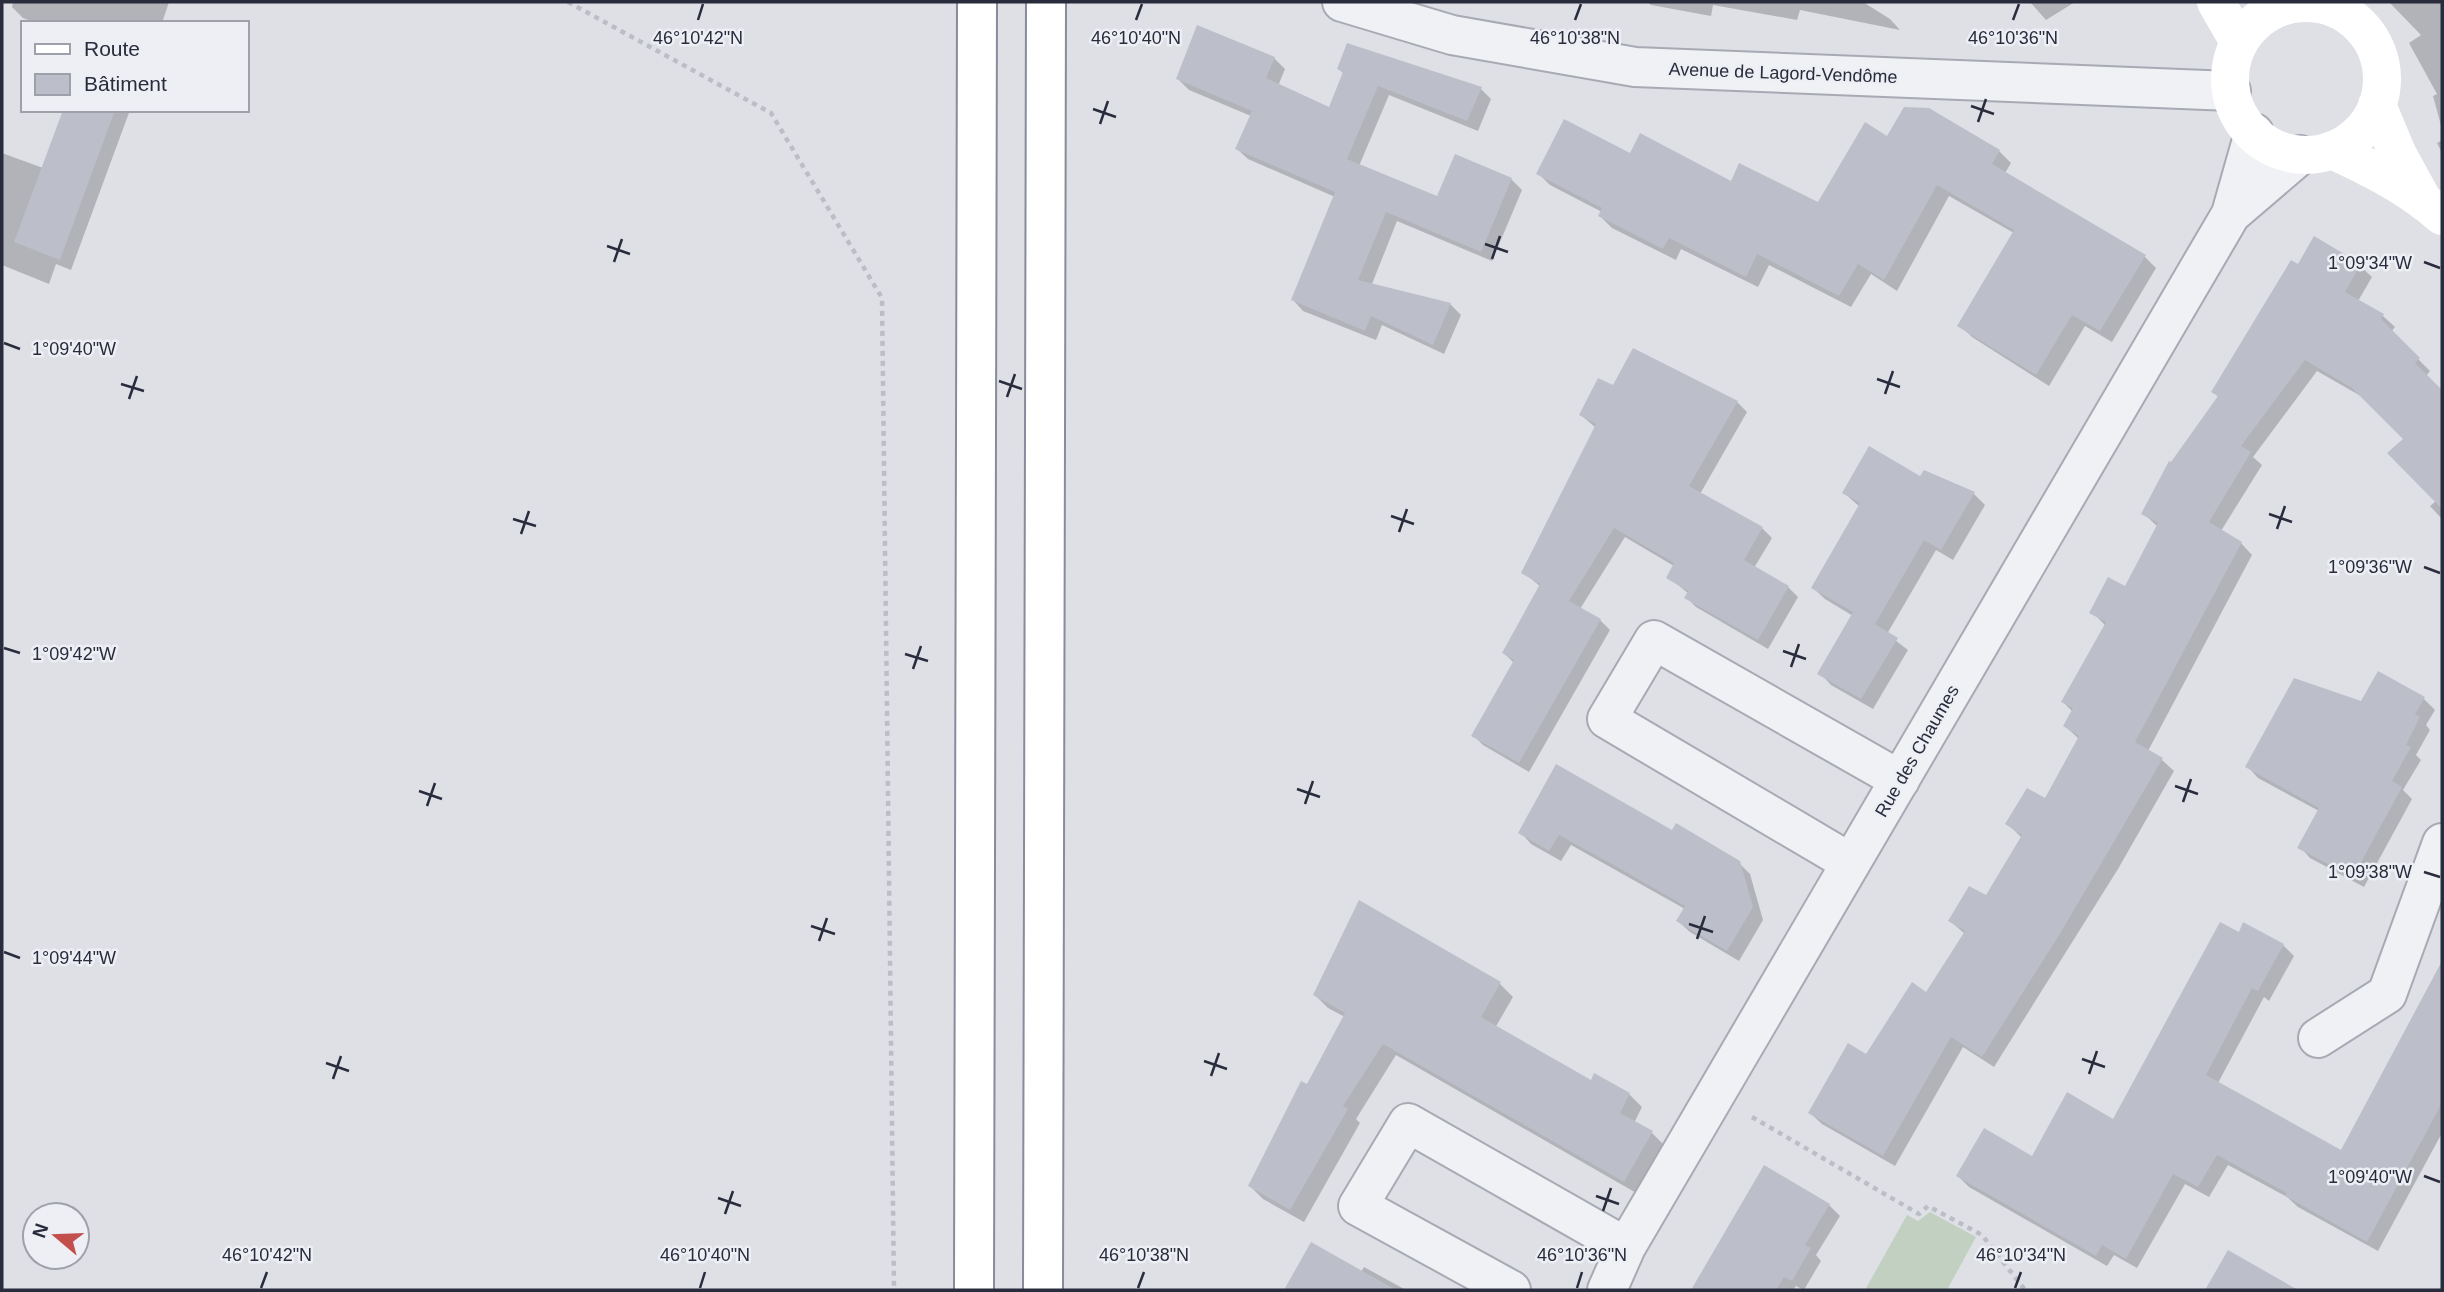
<svg xmlns="http://www.w3.org/2000/svg" width="2444" height="1292" font-family="Arial,sans-serif">
  <rect width="100%" height="100%" fill="#dee0e6"/>
  <!-- green -->
  <path fill="#c1d0c0" d="M 1930,1212 L 1976,1237 L 1947,1290 L 1865,1290 L 1907,1215 L 1918,1221 Z"/>
  <!-- shadow -->
  <path fill="#0003" d="M 13,2 L 169,2 L 162,23 L 36,23 L 23,18 L 12,7 Z
    M 1647,2 L 1863,2 L 1890,19 L 1900,30 L 1800,10 L 1797,20 L 1713,5 L 1711,16 L 1651,5 Z
    M 2030,2 L 2075,2 L 2046,20 Z
    M 2389,2 L 2442,2 L 2442,129 L 2433,96 L 2437,94 L 2409,43 L 2421,35 Z
    M 1274,58 L 1285,69 L 1278,86 L 1329,110 L 1344,74 L 1339,69 L 1481,89 L 1491,99 L 1478,131 L 1389,95 L 1359,166 L 1438,198 L 1511,179 L 1522,190 L 1492,261 L 1397,221 L 1372,284 L 1450,304 L 1461,315 L 1444,354 L 1382,325 L 1376,340 L 1303,311 L 1293,300 L 1335,197 L 1248,159 L 1237,149 L 1251,116 L 1189,90 L 1178,79 Z
    M 64,110 L 130,110 L 71,270 L 56,264 L 49,284 L 2,265 L 2,153 L 43,168 Z
    M 1888,138 L 1999,151 L 2011,163 L 2005,173 L 2144,256 L 2156,268 L 2112,342 L 2085,326 L 2049,386 L 1972,337 L 1960,325 L 2014,233 L 1949,196 L 1897,291 L 1871,274 L 1851,307 L 1769,265 L 1758,287 L 1681,249 L 1676,260 L 1612,228 L 1600,216 L 1602,212 L 1550,185 L 1538,173 L 1631,156 L 1818,205 Z
    M 2442,140 L 2442,153 L 2437,143 Z
    M 2360,266 L 2372,277 L 2358,301 L 2383,316 L 2395,327 L 2391,332 L 2430,371 L 2426,376 L 2442,392 L 2442,519 L 2430,506 L 2436,501 L 2405,439 L 2366,399 L 2317,371 L 2253,457 L 2262,465 L 2221,531 L 2241,543 L 2252,555 L 2148,751 L 2162,760 L 2174,771 L 2118,869 L 1994,1067 L 1963,1047 L 1895,1166 L 1822,1124 L 1810,1113 L 1926,995 L 1965,934 L 1950,921 L 1986,897 L 2022,838 L 2008,824 L 2045,800 L 2079,739 L 2065,726 L 2073,712 L 2063,702 L 2106,626 L 2092,612 L 2126,588 L 2158,527 L 2143,513 L 2219,398 L 2213,391 L 2298,267 Z
    M 1614,388 L 1737,402 L 1747,412 L 1700,494 L 1762,528 L 1772,538 L 1754,568 L 1788,587 L 1798,597 L 1768,649 L 1696,607 L 1686,597 L 1688,593 L 1668,577 L 1674,566 L 1625,537 L 1580,609 L 1600,620 L 1610,630 L 1529,772 L 1483,745 L 1473,735 L 1514,663 L 1504,653 L 1541,587 L 1523,572 L 1596,428 L 1581,415 Z
    M 1921,478 L 1974,494 L 1985,505 L 1953,560 L 1936,550 L 1887,634 L 1908,650 L 1873,709 L 1831,685 L 1820,673 L 1853,616 L 1825,599 L 1813,588 L 1860,507 L 1844,493 Z
    M 2424,699 L 2435,710 L 2426,725 L 2430,730 L 2416,755 L 2421,760 L 2403,790 L 2412,799 L 2364,887 L 2310,858 L 2300,847 L 2319,811 L 2258,778 L 2248,767 L 2362,703 Z
    M 1520,832 L 1672,833 L 1738,862 L 1750,874 L 1763,920 L 1739,961 L 1690,932 L 1678,921 L 1685,909 L 1571,845 L 1561,861 L 1531,844 Z
    M 1360,903 L 1500,984 L 1513,997 L 1495,1028 L 1591,1082 L 1629,1094 L 1642,1107 L 1634,1123 L 1652,1133 L 1665,1146 L 1638,1194 L 1396,1055 L 1356,1119 L 1360,1123 L 1304,1222 L 1263,1199 L 1250,1186 L 1345,1017 L 1328,1008 L 1315,995 Z
    M 2239,934 L 2283,945 L 2294,956 L 2269,1001 L 2264,997 L 2218,1083 L 2342,1152 L 2442,993 L 2442,1133 L 2378,1251 L 2298,1207 L 2287,1197 L 2228,1165 L 2209,1197 L 2185,1184 L 2137,1268 L 2114,1255 L 2107,1266 L 1969,1187 L 1958,1176 L 2033,1158 L 2114,1121 Z
    M 1765,1167 L 1829,1205 L 1840,1216 L 1816,1255 L 1821,1261 L 1804,1290 L 1796,1286 L 1793,1290 L 1693,1290 Z
    M 1312,1244 L 1361,1272 L 1364,1267 L 1406,1290 L 1286,1290 Z"/>
  <!-- building -->
  <path fill="#bcbec9" d="M 1197,25 L 1275,57 L 1266,78 L 1329,107 L 1343,72 L 1337,69 L 1347,43 L 1482,87 L 1467,121 L 1378,86 L 1347,159 L 1437,196 L 1455,154 L 1512,178 L 1481,252 L 1386,212 L 1358,280 L 1451,303 L 1433,345 L 1371,316 L 1365,331 L 1291,300 L 1335,192 L 1235,149 L 1252,111 L 1176,79 Z
    M 1904,107 L 1929,108 L 2000,150 L 1992,164 L 2146,255 L 2100,331 L 2072,315 L 2036,375 L 1957,326 L 2014,230 L 1937,185 L 1884,280 L 1858,264 L 1839,296 L 1757,254 L 1746,277 L 1669,238 L 1663,249 L 1598,216 L 1602,208 L 1536,174 L 1564,119 L 1630,153 L 1640,133 L 1731,181 L 1739,163 L 1818,202 L 1865,122 L 1887,136 Z
    M 63,110 L 115,110 L 60,260 L 14,242 Z
    M 2314,236 L 2361,264 L 2345,292 L 2384,314 L 2381,319 L 2420,358 L 2415,363 L 2442,390 L 2442,509 L 2387,453 L 2403,439 L 2352,388 L 2305,360 L 2241,446 L 2251,452 L 2209,522 L 2242,542 L 2135,742 L 2163,758 L 2061,932 L 1982,1057 L 1951,1037 L 1883,1156 L 1808,1113 L 1848,1043 L 1866,1054 L 1912,982 L 1926,992 L 1965,931 L 1948,921 L 1969,886 L 1986,895 L 2022,835 L 2005,824 L 2027,788 L 2045,798 L 2079,736 L 2063,726 L 2073,708 L 2061,702 L 2106,622 L 2089,613 L 2108,577 L 2125,586 L 2158,523 L 2141,514 L 2169,461 L 2171,462 L 2218,396 L 2211,392 L 2291,260 L 2298,264 Z
    M 1633,348 L 1738,401 L 1689,486 L 1763,527 L 1744,560 L 1789,586 L 1758,640 L 1684,598 L 1688,591 L 1666,578 L 1674,563 L 1614,528 L 1569,601 L 1601,619 L 1519,763 L 1471,736 L 1514,660 L 1502,653 L 1540,584 L 1521,573 L 1596,424 L 1579,415 L 1598,378 L 1613,385 Z
    M 1869,446 L 1920,476 L 1924,470 L 1975,492 L 1941,550 L 1924,540 L 1875,624 L 1898,638 L 1861,699 L 1817,674 L 1853,612 L 1811,588 L 1860,503 L 1842,493 Z
    M 2378,671 L 2425,697 L 2415,714 L 2420,717 L 2406,745 L 2411,747 L 2392,781 L 2402,787 L 2353,877 L 2297,848 L 2319,808 L 2245,767 L 2294,678 L 2361,701 Z
    M 1556,764 L 1672,830 L 1676,823 L 1740,861 L 1753,907 L 1727,951 L 1676,921 L 1685,906 L 1617,867 L 1559,835 L 1549,851 L 1518,833 Z
    M 1359,900 L 1501,982 L 1481,1017 L 1591,1080 L 1594,1073 L 1630,1093 L 1620,1113 L 1653,1131 L 1624,1182 L 1383,1044 L 1343,1106 L 1348,1109 L 1290,1210 L 1248,1186 L 1301,1081 L 1307,1084 L 1345,1013 L 1313,995 Z
    M 2220,922 L 2239,932 L 2243,922 L 2284,944 L 2258,991 L 2252,988 L 2206,1075 L 2341,1150 L 2442,961 L 2442,1103 L 2367,1242 L 2285,1196 L 2287,1193 L 2217,1155 L 2198,1187 L 2173,1174 L 2126,1259 L 2102,1245 L 2096,1256 L 1956,1176 L 1984,1128 L 2032,1156 L 2067,1092 L 2113,1119 Z
    M 1764,1165 L 1830,1204 L 1805,1245 L 1811,1248 L 1792,1281 L 1784,1277 L 1776,1290 L 1691,1290 Z
    M 1311,1242 L 1396,1290 L 1284,1290 Z
    M 2228,1250 L 2298,1290 L 2205,1290 Z"/>
  <g fill="none" stroke-linecap="round" stroke-linejoin="round">
    <!-- street casing -->
    <g stroke="#a7aab3" stroke-width="42">
      <path id="street" d="M 1342,2 L 1452,35 L 1635,67 L 2231,91
        M 2231,214 L 2300,155
        M 1851,863 L 1607,719 L 1654,640 L 1900,780
        M 2318,1038 L 2387,994 L 2442,843
        M 1511,1290 L 1358,1206 L 1408,1123 L 1626,1247
        M 1607,1290 L 1626,1247 L 2231,214 L 2254,133"/>
    </g>
    <!-- highway casing -->
    <g stroke="#878b9c" stroke-width="42">
      <path id="highway" d="M 974,1290 L 977,2
        M 1043,1290 L 1046,2"/>
    </g>
    <!-- path -->
    <path stroke="#bcbec5" stroke-width="4.5" stroke-dasharray="5 5" stroke-linecap="butt" d="M 568,2 L 771,113 L 882,298 L 894,1290
      M 1752,1117 L 1919,1214 L 1928,1206 L 1982,1235 L 2025,1290"/>
    <!-- street -->
    <use href="#street" stroke="#f0f1f5" stroke-width="38"/>
    <!-- secondary -->
    <path stroke="#fff" stroke-width="38" d="M 2216,2 L 2239,42
      M2230 79a76 76 0 1 1 152 0a76 76 0 1 1-152 0Z
      M 2377,105 L 2398,155 L 2421,197
      M 2332,150 C 2371,168 2409,187 2442,216"/>
    <!-- highway -->
    <use href="#highway" stroke="#fff" stroke-width="38"/>
  </g>
  <!-- ticks -->
  <path fill="none" stroke="#282c3c" stroke-width="2.5" d="M 698,20 L 703,4M 1136,20 L 1142,4M 1575,20 L 1581,4M 2013,20 L 2019,4M 1971,106 L 1994,114M 1093,109 L 1116,117M 1978,122 L 1986,99M 1100,124 L 1108,101M 1485,244 L 1508,252M 607,246 L 630,254M 1492,259 L 1500,236M 614,262 L 622,239M 2424,262 L 2440,268M 4,343 L 20,349M 1877,379 L 1900,387M 999,381 L 1022,389M 121,384 L 144,391M 1885,394 L 1893,371M 1007,397 L 1015,374M 129,399 L 137,376M 2269,514 L 2292,522M 1391,516 L 1414,524M 513,519 L 536,526M 2277,529 L 2285,506M 1399,532 L 1407,509M 521,534 L 529,511M 2424,567 L 2440,573M 4,648 L 20,653M 1783,651 L 1806,659M 905,654 L 928,661M 1791,667 L 1799,644M 913,669 L 921,646M 2175,786 L 2198,794M 1297,789 L 1320,797M 419,791 L 442,799M 2183,802 L 2191,779M 1305,804 L 1313,781M 427,806 L 435,783M 2424,872 L 2440,877M 1689,924 L 1713,932M 811,926 L 835,934M 1697,939 L 1705,916M 819,941 L 827,918M 4,952 L 20,958M 2082,1059 L 2105,1067M 1204,1061 L 1227,1069M 326,1063 L 349,1071M 2089,1074 L 2097,1051M 1211,1076 L 1219,1053M 333,1079 L 341,1056M 2424,1176 L 2440,1182M 1596,1196 L 1619,1204M 718,1198 L 741,1206M 1603,1211 L 1611,1188M 725,1214 L 733,1191M 261,1288 L 267,1272M 700,1288 L 705,1272M 1138,1288 L 1144,1272M 1577,1288 L 1582,1272M 2015,1288 L 2021,1272"/>
  <g text-anchor="middle" dominant-baseline="central" stroke-width="5" stroke-linejoin="round" paint-order="stroke">
    <!-- street labels -->
    <g font-size="18" fill="#282c3c" stroke="#edeff4">
      <text transform="translate(1783 73) rotate(2)">Avenue de Lagord-Vendôme</text>
      <text transform="translate(1917 751) rotate(-60)">Rue des Chaumes</text>
    </g>
  </g>
  <g font-size="18" text-anchor="middle" fill="#282c3c" stroke="#edeff4" stroke-width="5" stroke-linejoin="round" paint-order="stroke">
    <text x="698" y="44">46°10'42"N</text>
    <text x="1136" y="44">46°10'40"N</text>
    <text x="1575" y="44">46°10'38"N</text>
    <text x="2013" y="44">46°10'36"N</text>
    <text x="2370" y="269">1°09'34"W</text>
    <text x="74" y="355">1°09'40"W</text>
    <text x="2370" y="573">1°09'36"W</text>
    <text x="74" y="660">1°09'42"W</text>
    <text x="2370" y="878">1°09'38"W</text>
    <text x="74" y="964">1°09'44"W</text>
    <text x="2370" y="1183">1°09'40"W</text>
    <text x="267" y="1261">46°10'42"N</text>
    <text x="705" y="1261">46°10'40"N</text>
    <text x="1144" y="1261">46°10'38"N</text>
    <text x="1582" y="1261">46°10'36"N</text>
    <text x="2021" y="1261">46°10'34"N</text>
  </g>
  <!-- border -->
  <rect width="2444" height="1292" fill="none" stroke="#282c3c" stroke-width="7"/>
  <!-- legend -->
  <rect x="21" y="21" width="228" height="91" fill="#edeff4" stroke="#9ea1aa" stroke-width="2"/>
  <rect x="35" y="44" width="35" height="10" fill="#ffffff" stroke="#9ea1aa" stroke-width="2"/>
  <text x="84" y="56" font-size="21" fill="#282c3c">Route</text>
  <rect x="35" y="74" width="35" height="21" fill="#bcbec9" stroke="#9ea1aa" stroke-width="2"/>
  <text x="84" y="91" font-size="21" fill="#282c3c">Bâtiment</text>
  <!-- north arrow -->
  <g transform="translate(56 1236) rotate(289)"><circle r="33" fill="#edeff4" stroke="#9ea1aa" stroke-width="2"/>
  <path d="M0-5L12 26L0 18L-12 26Z" fill="#c34f4c"/>
  <text y="-10" font-size="19" font-weight="bold" text-anchor="middle" fill="#282c3c">N</text>
  </g>
</svg>
